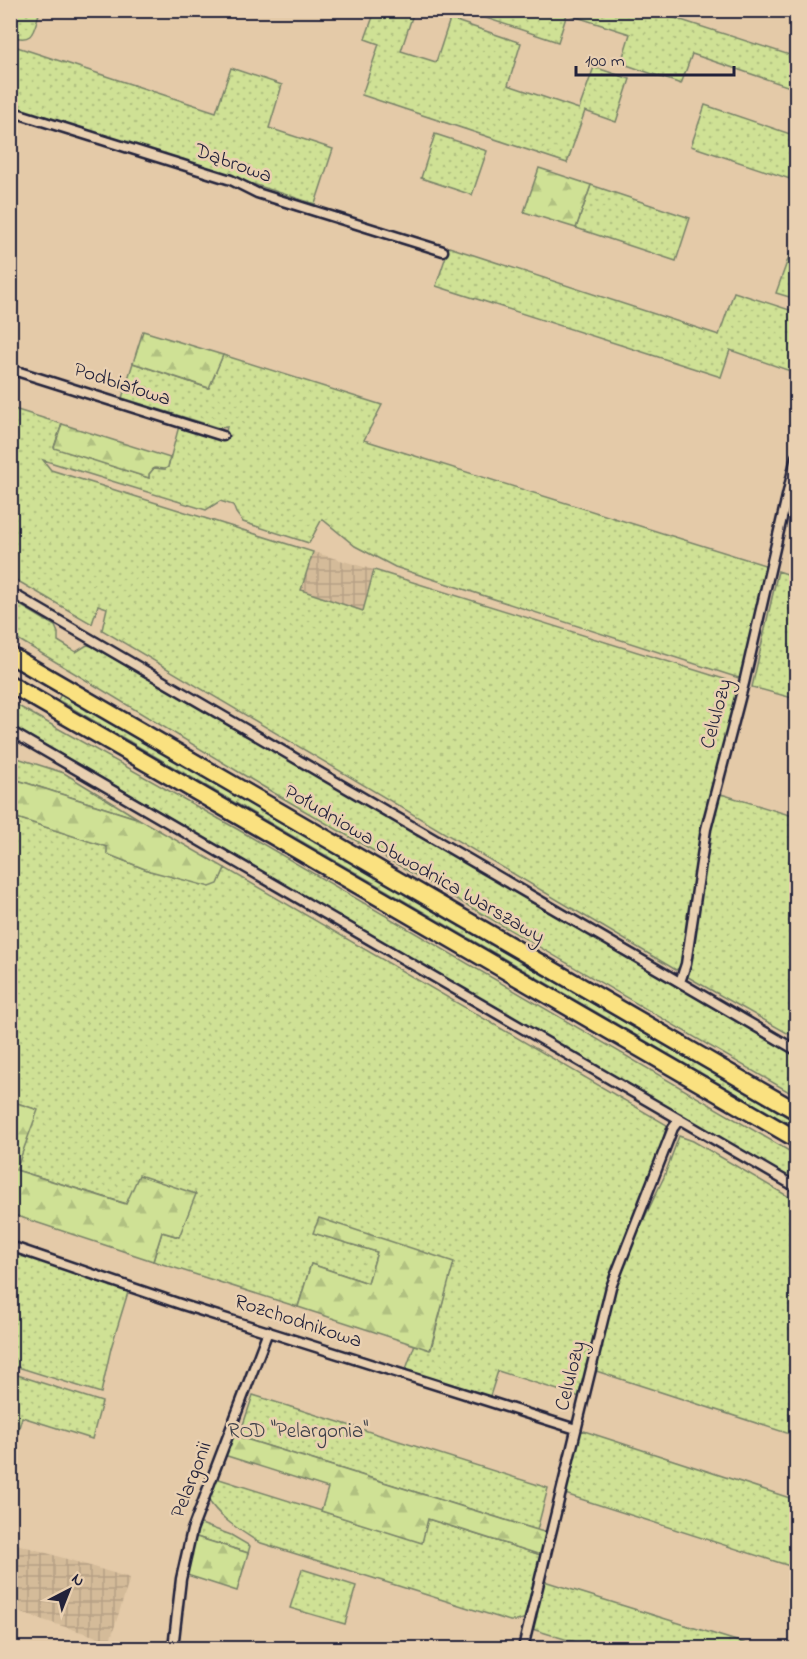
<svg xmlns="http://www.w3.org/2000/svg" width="807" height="1659" font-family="'Indie Flower',sans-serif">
  <defs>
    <pattern id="industrial-grid" width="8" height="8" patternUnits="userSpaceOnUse" patternTransform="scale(1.5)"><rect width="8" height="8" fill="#d4bb99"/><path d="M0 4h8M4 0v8" fill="none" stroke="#b6a085"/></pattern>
    <pattern id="green-dots" width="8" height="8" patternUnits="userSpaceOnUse" patternTransform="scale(1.5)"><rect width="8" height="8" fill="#cfe195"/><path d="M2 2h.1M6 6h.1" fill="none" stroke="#b1c181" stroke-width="1.8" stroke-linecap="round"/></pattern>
    <pattern id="forest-firs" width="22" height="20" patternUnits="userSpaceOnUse" patternTransform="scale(1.5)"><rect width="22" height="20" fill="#cfe195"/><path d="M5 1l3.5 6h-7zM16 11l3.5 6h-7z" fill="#b1c181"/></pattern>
  </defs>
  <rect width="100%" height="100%" fill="#e4caa8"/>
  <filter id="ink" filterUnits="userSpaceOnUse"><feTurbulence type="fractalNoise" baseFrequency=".0167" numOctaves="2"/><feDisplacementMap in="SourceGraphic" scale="12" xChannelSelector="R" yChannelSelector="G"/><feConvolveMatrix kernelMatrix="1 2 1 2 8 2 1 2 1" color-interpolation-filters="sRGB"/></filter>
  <g filter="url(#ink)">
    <!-- industrial -->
    <path fill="url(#industrial-grid)" d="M 313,552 L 374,570 L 363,611 L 301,590 Z
      M 10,1542 L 130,1578 L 110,1641 L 11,1610 Z"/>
    <!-- green -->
    <path fill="url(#green-dots)" stroke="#788268" stroke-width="1.5" d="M 11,10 L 40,11 C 33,30 35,44 11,36 Z
      M 375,11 L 414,11 L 401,51 L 436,62 L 450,19 L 521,43 L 508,85 L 579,109 L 594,67 L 630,79 L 616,122 L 585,111 L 567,163 L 362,95 L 379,44 L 365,39 Z
      M 465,11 L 653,11 L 796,57 L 796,89 L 692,54 L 681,84 L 621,63 L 630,34 L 567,14 L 558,42 Z
      M 11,45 L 216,112 L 231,68 L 282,85 L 269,128 L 333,149 L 315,204 L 11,106 Z
      M 705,105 L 796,136 L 796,181 L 691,146 Z
      M 435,134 L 487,151 L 472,195 L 421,178 Z
      M 591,185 L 690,218 L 676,261 L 576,228 Z
      M 449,247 L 719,335 L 734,292 L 796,312 L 796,373 L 730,350 L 721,377 L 436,286 Z
      M 791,251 L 796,253 L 796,299 L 776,293 Z
      M 223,355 L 382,405 L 364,440 L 768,566 L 742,679 L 395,567 L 355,546 L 322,519 L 309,543 L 243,522 L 236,513 L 233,505 L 220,501 L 206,510 L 43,460 L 51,470 L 313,552 L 301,590 L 363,611 L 374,570 L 740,684 L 703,823 L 682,965 L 676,970 L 102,630 L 107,608 L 98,605 L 92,624 L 11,577 L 11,408 L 62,424 L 54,447 L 149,478 L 149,474 L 154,468 L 165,469 L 168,467 L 179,426 L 224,439 L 227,427 L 219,428 L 122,398 L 133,363 L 208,388 Z
      M 778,571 L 796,577 L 796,699 L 752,687 Z
      M 10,599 L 55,626 L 58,633 L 58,641 L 76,652 L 87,645 L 92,646 L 796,1054 L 796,1096 L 262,786 L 11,635 Z
      M 61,694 L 796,1122 L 796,1128 L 58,700 Z
      M 11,702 L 237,829 L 796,1155 L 796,1182 L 11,725 Z
      M 11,756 L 64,773 L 139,819 L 11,778 Z
      M 721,794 L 796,817 L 796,1038 L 688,977 L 713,813 Z
      M 11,816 L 108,847 L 107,854 L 150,871 L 218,883 L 225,868 L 667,1125 C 652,1182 625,1234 606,1289 C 594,1324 589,1361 580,1397 L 498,1371 L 489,1399 L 405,1372 L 415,1344 L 431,1349 L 453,1262 L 314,1233 L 377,1252 L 368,1283 L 311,1264 L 298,1307 L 153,1261 L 162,1232 L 179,1237 L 127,1204 L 16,1170 L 37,1110 L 11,1101 Z
      M 679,1136 L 693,1141 L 796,1201 L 796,1436 L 593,1370 L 612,1293 L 623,1263 L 664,1177 Z
      M 11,1249 L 129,1289 L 111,1348 L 101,1393 L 11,1365 Z
      M 11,1373 L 102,1402 L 92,1439 L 22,1417 L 11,1456 Z
      M 253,1395 L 548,1488 L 537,1530 L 239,1437 Z
      M 581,1430 L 796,1500 L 796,1568 L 565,1494 Z
      M 216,1478 L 421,1542 L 428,1519 L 541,1555 L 526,1618 L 517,1621 L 510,1621 L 258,1542 C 240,1530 219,1518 208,1499 Z
      M 201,1524 L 231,1535 L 250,1546 L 248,1553 L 193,1536 L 198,1525 Z
      M 302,1569 L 356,1586 L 345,1624 L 290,1608 Z
      M 544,1581 L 759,1648 L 594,1648 L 532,1629 Z"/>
    <!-- forest -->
    <path fill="url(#forest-firs)" stroke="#788268" stroke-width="1.5" d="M 539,168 L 591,185 L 576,228 L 524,212 Z
      M 143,331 L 223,355 L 209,388 L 133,363 Z
      M 62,424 L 170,458 L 168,467 L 165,469 L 154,468 L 149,474 L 149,478 L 54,448 Z
      M 11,778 L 139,819 L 225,868 L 218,884 L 210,887 L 150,871 L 107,854 L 107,847 L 11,816 Z
      M 11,1101 L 38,1110 L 16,1170 L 126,1204 L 139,1175 L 196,1194 L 179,1237 L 162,1232 L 153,1261 L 11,1214 Z
      M 319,1218 L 454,1262 L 430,1350 L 298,1307 L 311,1264 L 368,1283 L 377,1252 L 313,1233 Z
      M 233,1435 L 547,1533 L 541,1555 L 428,1519 L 422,1543 L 321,1511 L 328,1488 L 224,1455 Z
      M 193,1536 L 248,1553 L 237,1591 L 184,1574 Z"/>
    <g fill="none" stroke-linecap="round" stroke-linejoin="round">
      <!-- street casing -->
      <g stroke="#22223b" stroke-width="13">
        <path id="street" d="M 10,111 L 231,180 L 257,193 L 443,251
          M 10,369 L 223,436
          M 10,592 L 796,1050
          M 10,731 L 796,1187
          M 680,982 L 686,964 L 706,829 L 744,683 L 796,457
          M 10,1246 L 183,1305 L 576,1429
          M 173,1648 L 181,1579 L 192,1530 L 268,1331
          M 523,1648 L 611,1287 L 673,1128 L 679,1120"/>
      </g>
      <!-- highway casing -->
      <g stroke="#22223b" stroke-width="20">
        <path id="highway" d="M 10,655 L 796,1111
          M 10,684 L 796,1139"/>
      </g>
      <!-- street -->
      <use href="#street" stroke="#e9d0b1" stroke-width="8"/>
      <!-- highway -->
      <use href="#highway" stroke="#fae180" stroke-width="15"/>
    </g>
  </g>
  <g text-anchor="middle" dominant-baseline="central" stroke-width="5" stroke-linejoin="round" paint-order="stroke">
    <!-- street labels -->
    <g font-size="21" fill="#22223b" stroke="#e9d0b1">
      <text transform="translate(233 164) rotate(20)">Dąbrowa</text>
      <text transform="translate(122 385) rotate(18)">Podbiałowa</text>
      <text transform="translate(717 714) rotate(-75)">Celulozy</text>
      <text transform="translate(414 865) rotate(30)">Południowa Obwodnica Warszawy</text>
      <text transform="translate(298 1322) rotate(18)">Rozchodnikowa</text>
      <text transform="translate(571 1376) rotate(-76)">Celulozy</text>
      <text transform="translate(192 1480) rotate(-69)">Pelargonii</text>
    </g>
    <!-- park labels -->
    <g font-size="21" fill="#3c3f48" stroke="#e9d0b1">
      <text x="298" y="1432">ROD "Pelargonia"</text>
    </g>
  </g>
  <!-- margin -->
  <rect width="807" height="1659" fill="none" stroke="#e9d0b1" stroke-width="36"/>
  <rect x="18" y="18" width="771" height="1623" fill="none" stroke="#22223b" stroke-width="2" filter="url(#ink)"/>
  <!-- north arrow -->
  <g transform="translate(69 1590) rotate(42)" stroke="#e9d0b1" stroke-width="4.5" paint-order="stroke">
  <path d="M0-4.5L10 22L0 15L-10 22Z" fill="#22223b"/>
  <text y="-9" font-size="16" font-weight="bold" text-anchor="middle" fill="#22223b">N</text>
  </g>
  <!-- scale -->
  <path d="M576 66v9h158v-9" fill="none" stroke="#22223b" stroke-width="3"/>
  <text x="585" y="66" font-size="18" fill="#22223b" stroke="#e9d0b1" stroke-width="4.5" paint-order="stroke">100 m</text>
</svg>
